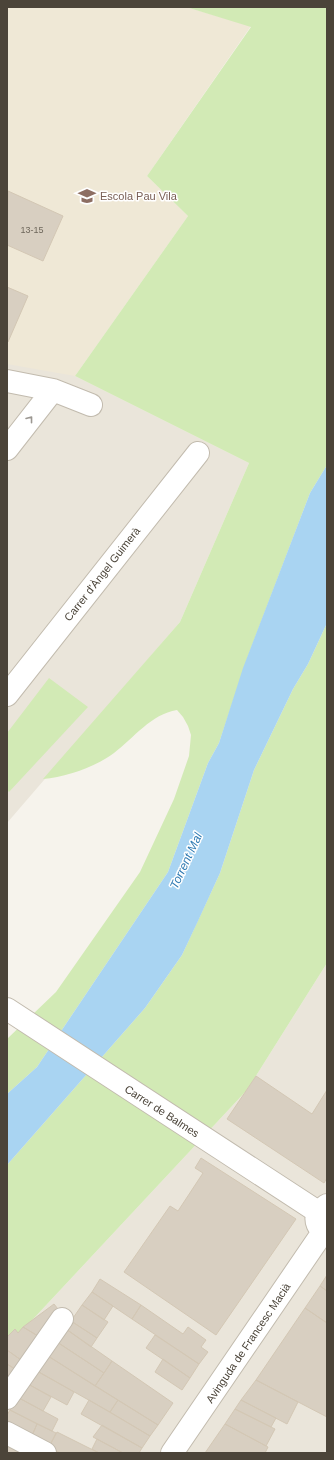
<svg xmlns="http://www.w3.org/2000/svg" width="334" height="1460" font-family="Arial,sans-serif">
  <rect width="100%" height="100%" fill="#f6f3ec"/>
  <!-- residential -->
  <path fill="#eae5da" d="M 7,7 L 186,7 L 75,376 L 249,463 L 180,622 L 7,823 Z
    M 327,963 L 327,1453 L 7,1453 L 7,1347 L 247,1090 Z"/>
  <!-- education -->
  <path fill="#efe8d6" d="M 7,7 L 186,7 L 251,26 L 147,176 L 188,216 L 75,376 L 7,364 Z"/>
  <!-- green -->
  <path fill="#d2eab5" d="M 186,7 L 327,7 L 327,465 L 310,493 L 248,656 L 219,743 L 208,763 L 168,872 L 37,1067 L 7,1094 L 7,1039 L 56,992 L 140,872 L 174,799 L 189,756 L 191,735 L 188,726 L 183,717 L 177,710 C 151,714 134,738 114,753 C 95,767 67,777 43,779 L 180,622 L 249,463 L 75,376 L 188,216 L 147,176 L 251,27 Z
    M 327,623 L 327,963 L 247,1090 L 7,1347 L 7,1165 L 145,1008 L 182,955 L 220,873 L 254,770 L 293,689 L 308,664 Z
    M 49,678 L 88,707 L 9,792 L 7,790 L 7,733 Z"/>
  <!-- water -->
  <path fill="#a9d4f2" d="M 327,465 L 327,623 L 308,664 L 293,689 L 254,770 L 220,873 L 198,921 L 182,955 L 145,1008 L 7,1165 L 7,1094 L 37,1067 L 168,872 L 208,763 L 219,743 L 243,668 L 310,493 Z"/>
  <!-- building -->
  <path fill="#d8cfc1" stroke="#d3c7b4" d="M 8,191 L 63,216 L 43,261 L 7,245 Z
    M 7,287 L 28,296 L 8,342 L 7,341 Z
    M 256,1076 L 312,1114 L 327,1090 L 327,1178 L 324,1183 L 227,1119 Z
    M 201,1158 L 296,1219 L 216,1335 L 124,1272 L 170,1206 L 178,1211 L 203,1173 L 195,1168 Z
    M 327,1275 L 327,1291 L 320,1286 Z
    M 100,1279 L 141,1305 L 132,1319 L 92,1292 Z
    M 320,1286 L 327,1291 L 327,1323 L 305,1308 Z
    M 92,1292 L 113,1306 L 104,1320 L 82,1305 Z
    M 54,1304 L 58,1309 L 38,1336 L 23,1327 Z
    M 82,1305 L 108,1322 L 97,1338 L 71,1321 Z
    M 141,1305 L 183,1334 L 188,1327 L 206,1340 L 201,1347 L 208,1352 L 199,1364 L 132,1319 Z
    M 305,1308 L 327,1323 L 327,1417 L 256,1380 Z
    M 71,1321 L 97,1338 L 91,1347 L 66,1329 Z
    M 23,1327 L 38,1336 L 21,1360 L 7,1350 L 7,1335 L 8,1336 L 15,1329 L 18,1333 Z
    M 66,1329 L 112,1361 L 104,1373 L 57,1342 Z
    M 155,1335 L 199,1364 L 190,1378 L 146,1348 Z
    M 57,1342 L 104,1373 L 95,1386 L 48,1356 Z
    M 7,1350 L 21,1360 L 15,1369 L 7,1364 Z
    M 48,1356 L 118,1400 L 110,1412 L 37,1371 Z
    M 163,1359 L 190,1378 L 182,1390 L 155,1372 Z
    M 112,1361 L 173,1403 L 158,1425 L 95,1386 Z
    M 7,1364 L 15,1369 L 7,1381 Z
    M 37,1371 L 74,1392 L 67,1405 L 28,1384 Z
    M 256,1380 L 298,1402 L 287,1424 L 241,1400 Z
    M 28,1384 L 51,1397 L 43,1411 L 19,1398 Z
    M 19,1398 L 58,1419 L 52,1431 L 10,1410 Z
    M 89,1400 L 150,1436 L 142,1448 L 81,1414 Z
    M 118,1400 L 158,1425 L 150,1436 L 110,1412 Z
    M 241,1400 L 276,1418 L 271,1427 L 235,1409 Z
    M 235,1409 L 275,1429 L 266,1446 L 225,1424 Z
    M 10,1410 L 37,1424 L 31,1438 L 7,1425 L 7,1415 Z
    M 37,1424 L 56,1433 L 49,1447 L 31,1438 Z
    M 225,1424 L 268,1447 L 265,1453 L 205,1453 Z
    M 102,1425 L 142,1448 L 139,1453 L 123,1453 L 93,1437 Z
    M 57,1432 L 99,1453 L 60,1453 L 49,1447 Z
    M 97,1439 L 123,1453 L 99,1453 L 92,1449 Z
    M 7,1446 L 21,1453 L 7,1453 Z"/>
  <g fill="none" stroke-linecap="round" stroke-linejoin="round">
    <!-- minor casing -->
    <g stroke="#c2bbae" stroke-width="24">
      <path id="minor" d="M 7,381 L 53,390 L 91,405
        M 7,449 L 53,390
        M 7,695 L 198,453
        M 7,1009 L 318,1212
        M 7,1398 L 62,1319
        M 7,1433 L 45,1453"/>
    </g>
    <!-- tertiary casing -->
    <g stroke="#c2bbae" stroke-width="24">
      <path id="tertiary" d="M 327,1205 L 318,1212 C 314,1221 318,1229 327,1234
        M 172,1453 L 323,1232"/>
    </g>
    <!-- minor -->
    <use href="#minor" stroke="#fff" stroke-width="22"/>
    <!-- tertiary -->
    <use href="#tertiary" stroke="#fff" stroke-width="22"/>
  </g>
  <!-- one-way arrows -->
  <defs><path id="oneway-chevron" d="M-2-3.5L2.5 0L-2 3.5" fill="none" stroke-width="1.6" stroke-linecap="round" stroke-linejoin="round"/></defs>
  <use stroke="#9c9892" href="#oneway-chevron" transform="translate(30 419) rotate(-52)"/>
  <!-- icons -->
  <defs>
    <g id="school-bare" transform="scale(1.38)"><path d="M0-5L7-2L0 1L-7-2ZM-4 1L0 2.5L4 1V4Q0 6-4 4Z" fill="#8d6e63" stroke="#fff" stroke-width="2.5" paint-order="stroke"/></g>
  </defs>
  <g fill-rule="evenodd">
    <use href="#school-bare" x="87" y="196"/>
  </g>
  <g text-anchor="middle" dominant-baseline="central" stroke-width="3" stroke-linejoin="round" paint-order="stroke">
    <!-- number labels -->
    <g font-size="9" fill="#6e675b">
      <text x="32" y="230">13-15</text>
    </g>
    <!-- education labels -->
    <g font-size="11" fill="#785e54" stroke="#fff" text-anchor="start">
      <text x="100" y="196">Escola Pau Vila</text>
    </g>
    <!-- street labels -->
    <g font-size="11" fill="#4b4439" stroke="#fff">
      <text transform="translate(102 574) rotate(-52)">Carrer d'Àngel Guimerà</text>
      <text transform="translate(162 1111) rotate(33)">Carrer de Balmes</text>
      <text transform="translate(248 1343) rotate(-56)">Avinguda de Francesc Macià</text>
    </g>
    <!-- water labels -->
    <g font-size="12" font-style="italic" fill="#2e7ab2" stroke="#fff">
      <text transform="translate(186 861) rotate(-65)">Torrent Mal</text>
    </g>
  </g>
  <!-- border -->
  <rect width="334" height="1460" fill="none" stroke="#4b4439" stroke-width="16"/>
</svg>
